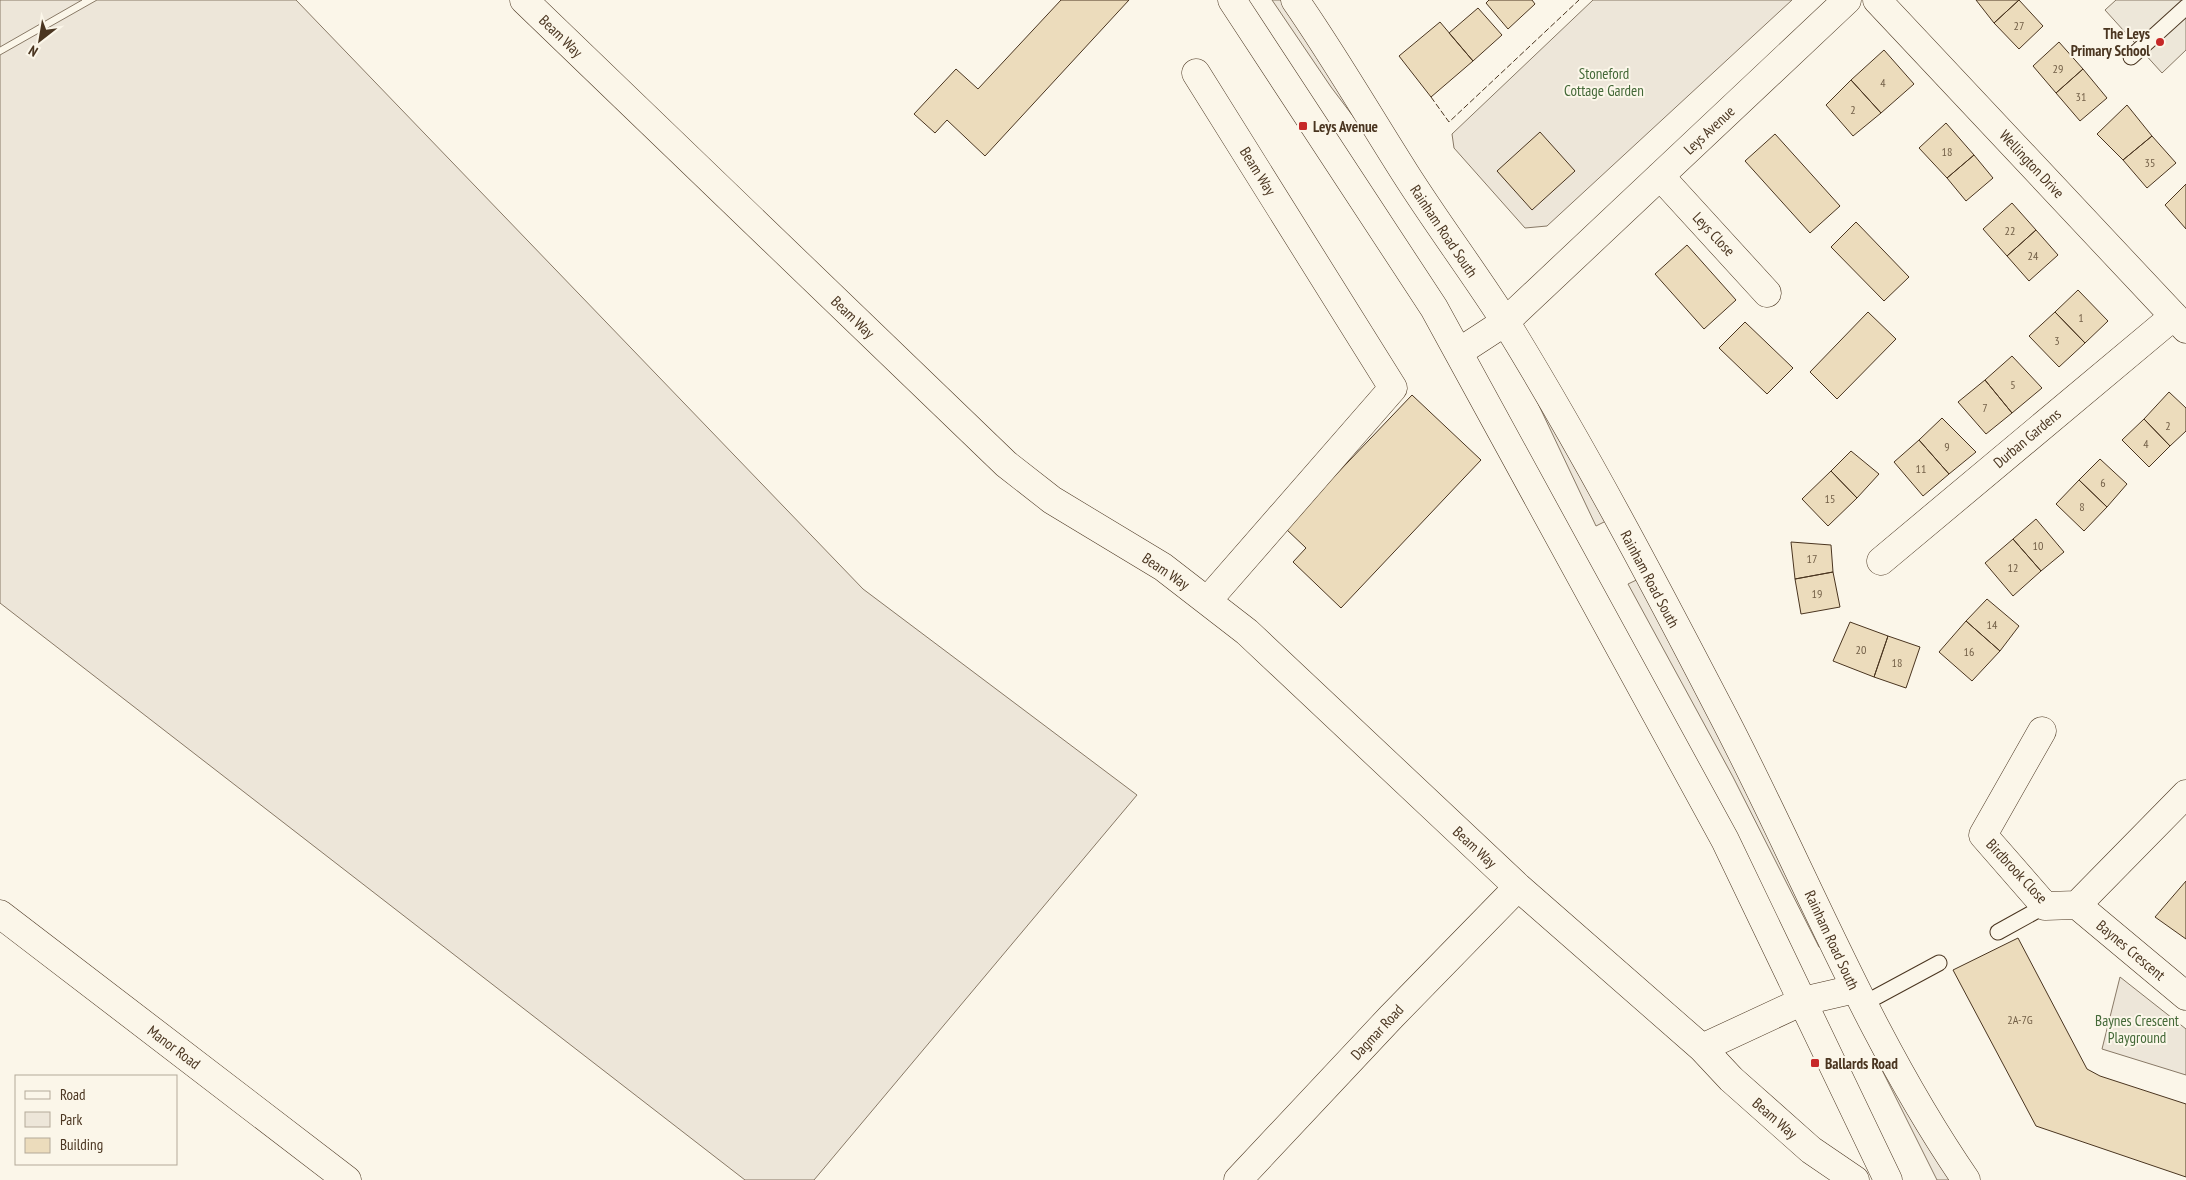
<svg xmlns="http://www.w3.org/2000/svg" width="2186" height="1180" font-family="'PT Sans Narrow',sans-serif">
  <rect width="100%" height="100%" fill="#fbf6e9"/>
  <!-- green -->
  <path fill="#ede6d9" stroke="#887966" d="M 0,0 L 82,0 L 0,47 Z
    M 97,0 L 296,0 L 863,589 L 1137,795 L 814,1180 L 745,1180 L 0,603 L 0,55 Z
    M 1272,0 L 1287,0 L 1454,250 L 1331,87 Z
    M 1593,0 L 1792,0 L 1547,226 L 1525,228 L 1454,148 L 1452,134 Z
    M 1516,357 L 1618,515 L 1596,526 Z
    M 1649,574 L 1830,947 L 1819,947 L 1733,777 L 1628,584 Z
    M 2120,977 L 2186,1029 L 2186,1075 L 2102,1049 Z
    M 1865,1036 L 1962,1180 L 1937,1180 Z"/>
  <!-- parking -->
  <path fill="#ede7d9" stroke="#887966" d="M 2116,0 L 2186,0 L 2186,50 L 2162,73 L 2105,10 Z"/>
  <!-- building -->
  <path fill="#ecdcbc" stroke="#4a3520" d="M 1061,0 L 1129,0 L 985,156 L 947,120 L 935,133 L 914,114 L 956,69 L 978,89 Z
    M 1489,0 L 1532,0 L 1535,4 L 1508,29 L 1486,3 Z
    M 1976,0 L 2019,0 L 1994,23 Z
    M 2019,0 L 2043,26 L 2019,49 L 1994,23 Z
    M 1478,8 L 1502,35 L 1473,61 L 1449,33 Z
    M 1440,22 L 1473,61 L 1431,97 L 1399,56 Z
    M 2059,42 L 2083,69 L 2056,93 L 2033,66 Z
    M 1884,50 L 1914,84 L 1881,113 L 1851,80 Z
    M 2083,69 L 2107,98 L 2080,121 L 2056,93 Z
    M 1851,80 L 1881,113 L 1853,136 L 1826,105 Z
    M 2127,105 L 2152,136 L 2123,160 L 2097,134 Z
    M 1946,123 L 1974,155 L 1947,178 L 1919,148 Z
    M 1540,132 L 1575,171 L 1532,210 L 1497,171 Z
    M 1775,134 L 1840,206 L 1810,233 L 1745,161 Z
    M 2152,136 L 2176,163 L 2147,188 L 2123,160 Z
    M 1974,155 L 1993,178 L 1966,201 L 1947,178 Z
    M 2186,184 L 2186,229 L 2165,205 Z
    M 2012,203 L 2036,230 L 2007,256 L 1983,229 Z
    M 1856,222 L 1909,277 L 1884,301 L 1831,247 Z
    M 2036,230 L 2058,255 L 2029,281 L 2007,256 Z
    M 1687,245 L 1736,300 L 1704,329 L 1655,274 Z
    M 2078,290 L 2108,321 L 2085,343 L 2055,312 Z
    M 1868,312 L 1896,339 L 1837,399 L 1810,372 Z
    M 2055,312 L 2085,343 L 2059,367 L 2029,336 Z
    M 1745,322 L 1793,368 L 1767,394 L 1719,348 Z
    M 2012,356 L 2042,388 L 2012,413 L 1985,380 Z
    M 1985,380 L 2012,413 L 1986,434 L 1958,402 Z
    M 2169,392 L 2186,408 L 2186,431 L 2170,446 L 2144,419 Z
    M 1412,395 L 1481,460 L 1341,608 L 1293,562 L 1306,548 L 1285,528 Z
    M 1942,418 L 1976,452 L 1949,474 L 1919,440 Z
    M 2144,419 L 2170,446 L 2149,467 L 2122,440 Z
    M 1919,440 L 1949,474 L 1923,496 L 1894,462 Z
    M 1851,451 L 1879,474 L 1857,498 L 1831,471 Z
    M 2100,459 L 2127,484 L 2107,507 L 2079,480 Z
    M 1831,471 L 1857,498 L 1828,526 L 1802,499 Z
    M 2079,480 L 2107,507 L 2084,531 L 2056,504 Z
    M 2036,519 L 2064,552 L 2041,571 L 2013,539 Z
    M 2013,539 L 2041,571 L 2013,596 L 1985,563 Z
    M 1791,542 L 1831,545 L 1833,572 L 1795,579 Z
    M 1833,572 L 1840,607 L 1801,614 L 1795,579 Z
    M 1987,599 L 2019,626 L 2000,651 L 1966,621 Z
    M 1966,621 L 2000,651 L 1972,681 L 1939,652 Z
    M 1850,622 L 1888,636 L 1874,677 L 1833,661 Z
    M 1888,636 L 1920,647 L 1906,688 L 1874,677 Z
    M 2186,881 L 2186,939 L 2155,917 Z
    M 2018,938 L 2087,1069 L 2100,1076 L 2186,1104 L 2186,1177 L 2036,1126 L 1953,970 Z"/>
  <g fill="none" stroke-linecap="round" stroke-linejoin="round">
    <!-- lane casing -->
    <g stroke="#4a3520" stroke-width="17">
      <path id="lane" d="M 2131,57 L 2186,7
        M 1998,932 L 2045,906
        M 1863,1004 L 1939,963"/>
    </g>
    <!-- street casing -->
    <g stroke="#4a3520" stroke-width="29">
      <path id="street" d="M 524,0 L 1006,464 L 1052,500 L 1163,567 L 1247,632 L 1518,887 L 1702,1048 L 1731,1079 L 1811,1150 L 1855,1180
        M 1877,0 L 2186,329
        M 1196,73 L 1393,388 L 1208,600
        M 1660,176 L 1767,293
        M 1505,322 L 1847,0
        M 1881,561 L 2174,316
        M 2042,731 L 1983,835 L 2045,906 L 2077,905 L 2186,794
        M 2077,905 L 2186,996
        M 0,914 L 347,1180
        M 1702,1048 L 1803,1001 L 1855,989
        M 1238,1180 L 1391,1017 L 1518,887"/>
    </g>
    <!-- primary casing -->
    <g stroke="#4a3520" stroke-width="29">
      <path id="primary" d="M 1232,0 L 1434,308 L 1725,840 L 1888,1180
        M 1295,0 C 1334,56 1368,115 1405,173 C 1438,225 1475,274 1508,326 C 1584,450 1652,579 1719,708 C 1802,866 1865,1033 1966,1180
        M 1459,352 L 1505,322"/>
    </g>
    <!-- lane -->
    <use href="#lane" stroke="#fbf6e9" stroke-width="15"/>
    <!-- street -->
    <use href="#street" stroke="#fbf6e9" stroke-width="28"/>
    <!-- primary -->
    <use href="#primary" stroke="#fbf6e9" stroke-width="28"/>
    <!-- fence -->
    <path stroke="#4a3520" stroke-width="1" stroke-dasharray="6 2.5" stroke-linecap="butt" d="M 1431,97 L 1449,122 L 1579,0"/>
  </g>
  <!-- markers -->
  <g fill="#c62828" stroke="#fbf6e9" stroke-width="2">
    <circle cx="2160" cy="42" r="5"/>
    <rect x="1298" y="121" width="10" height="10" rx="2.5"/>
    <rect x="1810" y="1058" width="10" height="10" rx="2.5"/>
  </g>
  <g text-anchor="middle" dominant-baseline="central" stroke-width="4" stroke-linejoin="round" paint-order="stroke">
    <!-- number labels -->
    <g font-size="12" fill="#725f47">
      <text x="2019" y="25">27</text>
      <text x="2058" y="68">29</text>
      <text x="1883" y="82">4</text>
      <text x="2081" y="96">31</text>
      <text x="1853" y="109">2</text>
      <text x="1947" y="151">18</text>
      <text x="2150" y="162">35</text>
      <text x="2010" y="230">22</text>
      <text x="2033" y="255">24</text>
      <text x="2081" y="317">1</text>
      <text x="2057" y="340">3</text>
      <text x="2013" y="384">5</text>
      <text x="1985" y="407">7</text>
      <text x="2168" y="425">2</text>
      <text x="2146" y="443">4</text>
      <text x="1947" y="446">9</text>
      <text x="1921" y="468">11</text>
      <text x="2103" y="482">6</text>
      <text x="1830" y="498">15</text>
      <text x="2082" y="506">8</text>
      <text x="2038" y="545">10</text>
      <text x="1812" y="558">17</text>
      <text x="2013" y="567">12</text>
      <text x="1817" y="593">19</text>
      <text x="1992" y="624">14</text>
      <text x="1861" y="649">20</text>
      <text x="1969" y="651">16</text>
      <text x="1897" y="662">18</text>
      <text x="2020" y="1019">2A-7G</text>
    </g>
    <!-- poi labels -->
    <g font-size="15" font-weight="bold" fill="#4a3520" stroke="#fbf6e9" text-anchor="start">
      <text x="2150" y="33" text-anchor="end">The Leys<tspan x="2150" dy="17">Primary School</tspan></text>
      <text x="1313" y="126">Leys Avenue</text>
      <text x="1825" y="1063">Ballards Road</text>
    </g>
    <!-- street labels -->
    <g font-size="15" fill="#4a3520" stroke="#fbf6e9">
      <text transform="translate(561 36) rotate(44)">Beam Way</text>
      <text transform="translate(1709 130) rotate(-43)">Leys Avenue</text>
      <text transform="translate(2032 164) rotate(47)">Wellington Drive</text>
      <text transform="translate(1258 171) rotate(58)">Beam Way</text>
      <text transform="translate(1444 231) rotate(56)">Rainham Road South</text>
      <text transform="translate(1714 234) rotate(47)">Leys Close</text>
      <text transform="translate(853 317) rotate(44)">Beam Way</text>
      <text transform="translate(2027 438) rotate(-40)">Durban Gardens</text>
      <text transform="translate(1166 571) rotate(34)">Beam Way</text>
      <text transform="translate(1650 579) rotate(62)">Rainham Road South</text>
      <text transform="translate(1475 847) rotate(43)">Beam Way</text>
      <text transform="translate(2017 871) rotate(47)">Birdbrook Close</text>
      <text transform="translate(1832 940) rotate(65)">Rainham Road South</text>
      <text transform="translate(2131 950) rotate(40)">Baynes Crescent</text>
      <text transform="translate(1377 1032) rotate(-47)">Dagmar Road</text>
      <text transform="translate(174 1047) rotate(37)">Manor Road</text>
      <text transform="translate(1775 1118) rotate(41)">Beam Way</text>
    </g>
    <!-- park labels -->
    <g font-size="15" fill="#436837" stroke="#fbf6e9">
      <text x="1604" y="73">Stoneford<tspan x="1604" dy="17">Cottage Garden</tspan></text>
      <text x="2137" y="1020">Baynes Crescent<tspan x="2137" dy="17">Playground</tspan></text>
    </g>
  </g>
  <!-- legend -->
  <rect x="15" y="1075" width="162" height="90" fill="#fbf6e9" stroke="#b4a999"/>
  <rect x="25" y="1091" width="25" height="8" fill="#fbf6e9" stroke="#b4a999"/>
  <text x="60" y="1100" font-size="15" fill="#4a3520">Road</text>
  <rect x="25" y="1112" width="25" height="15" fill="#ede6d9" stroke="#b4a999"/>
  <text x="60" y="1125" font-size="15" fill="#4a3520">Park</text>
  <rect x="25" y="1138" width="25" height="15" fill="#ecdcbc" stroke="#b4a999"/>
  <text x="60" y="1150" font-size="15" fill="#4a3520">Building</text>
  <!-- north arrow -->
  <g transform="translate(40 40) rotate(211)" stroke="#fbf6e9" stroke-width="4" paint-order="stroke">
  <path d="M0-4L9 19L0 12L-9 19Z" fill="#4a3520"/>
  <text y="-8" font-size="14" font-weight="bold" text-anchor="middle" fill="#4a3520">N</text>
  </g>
</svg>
